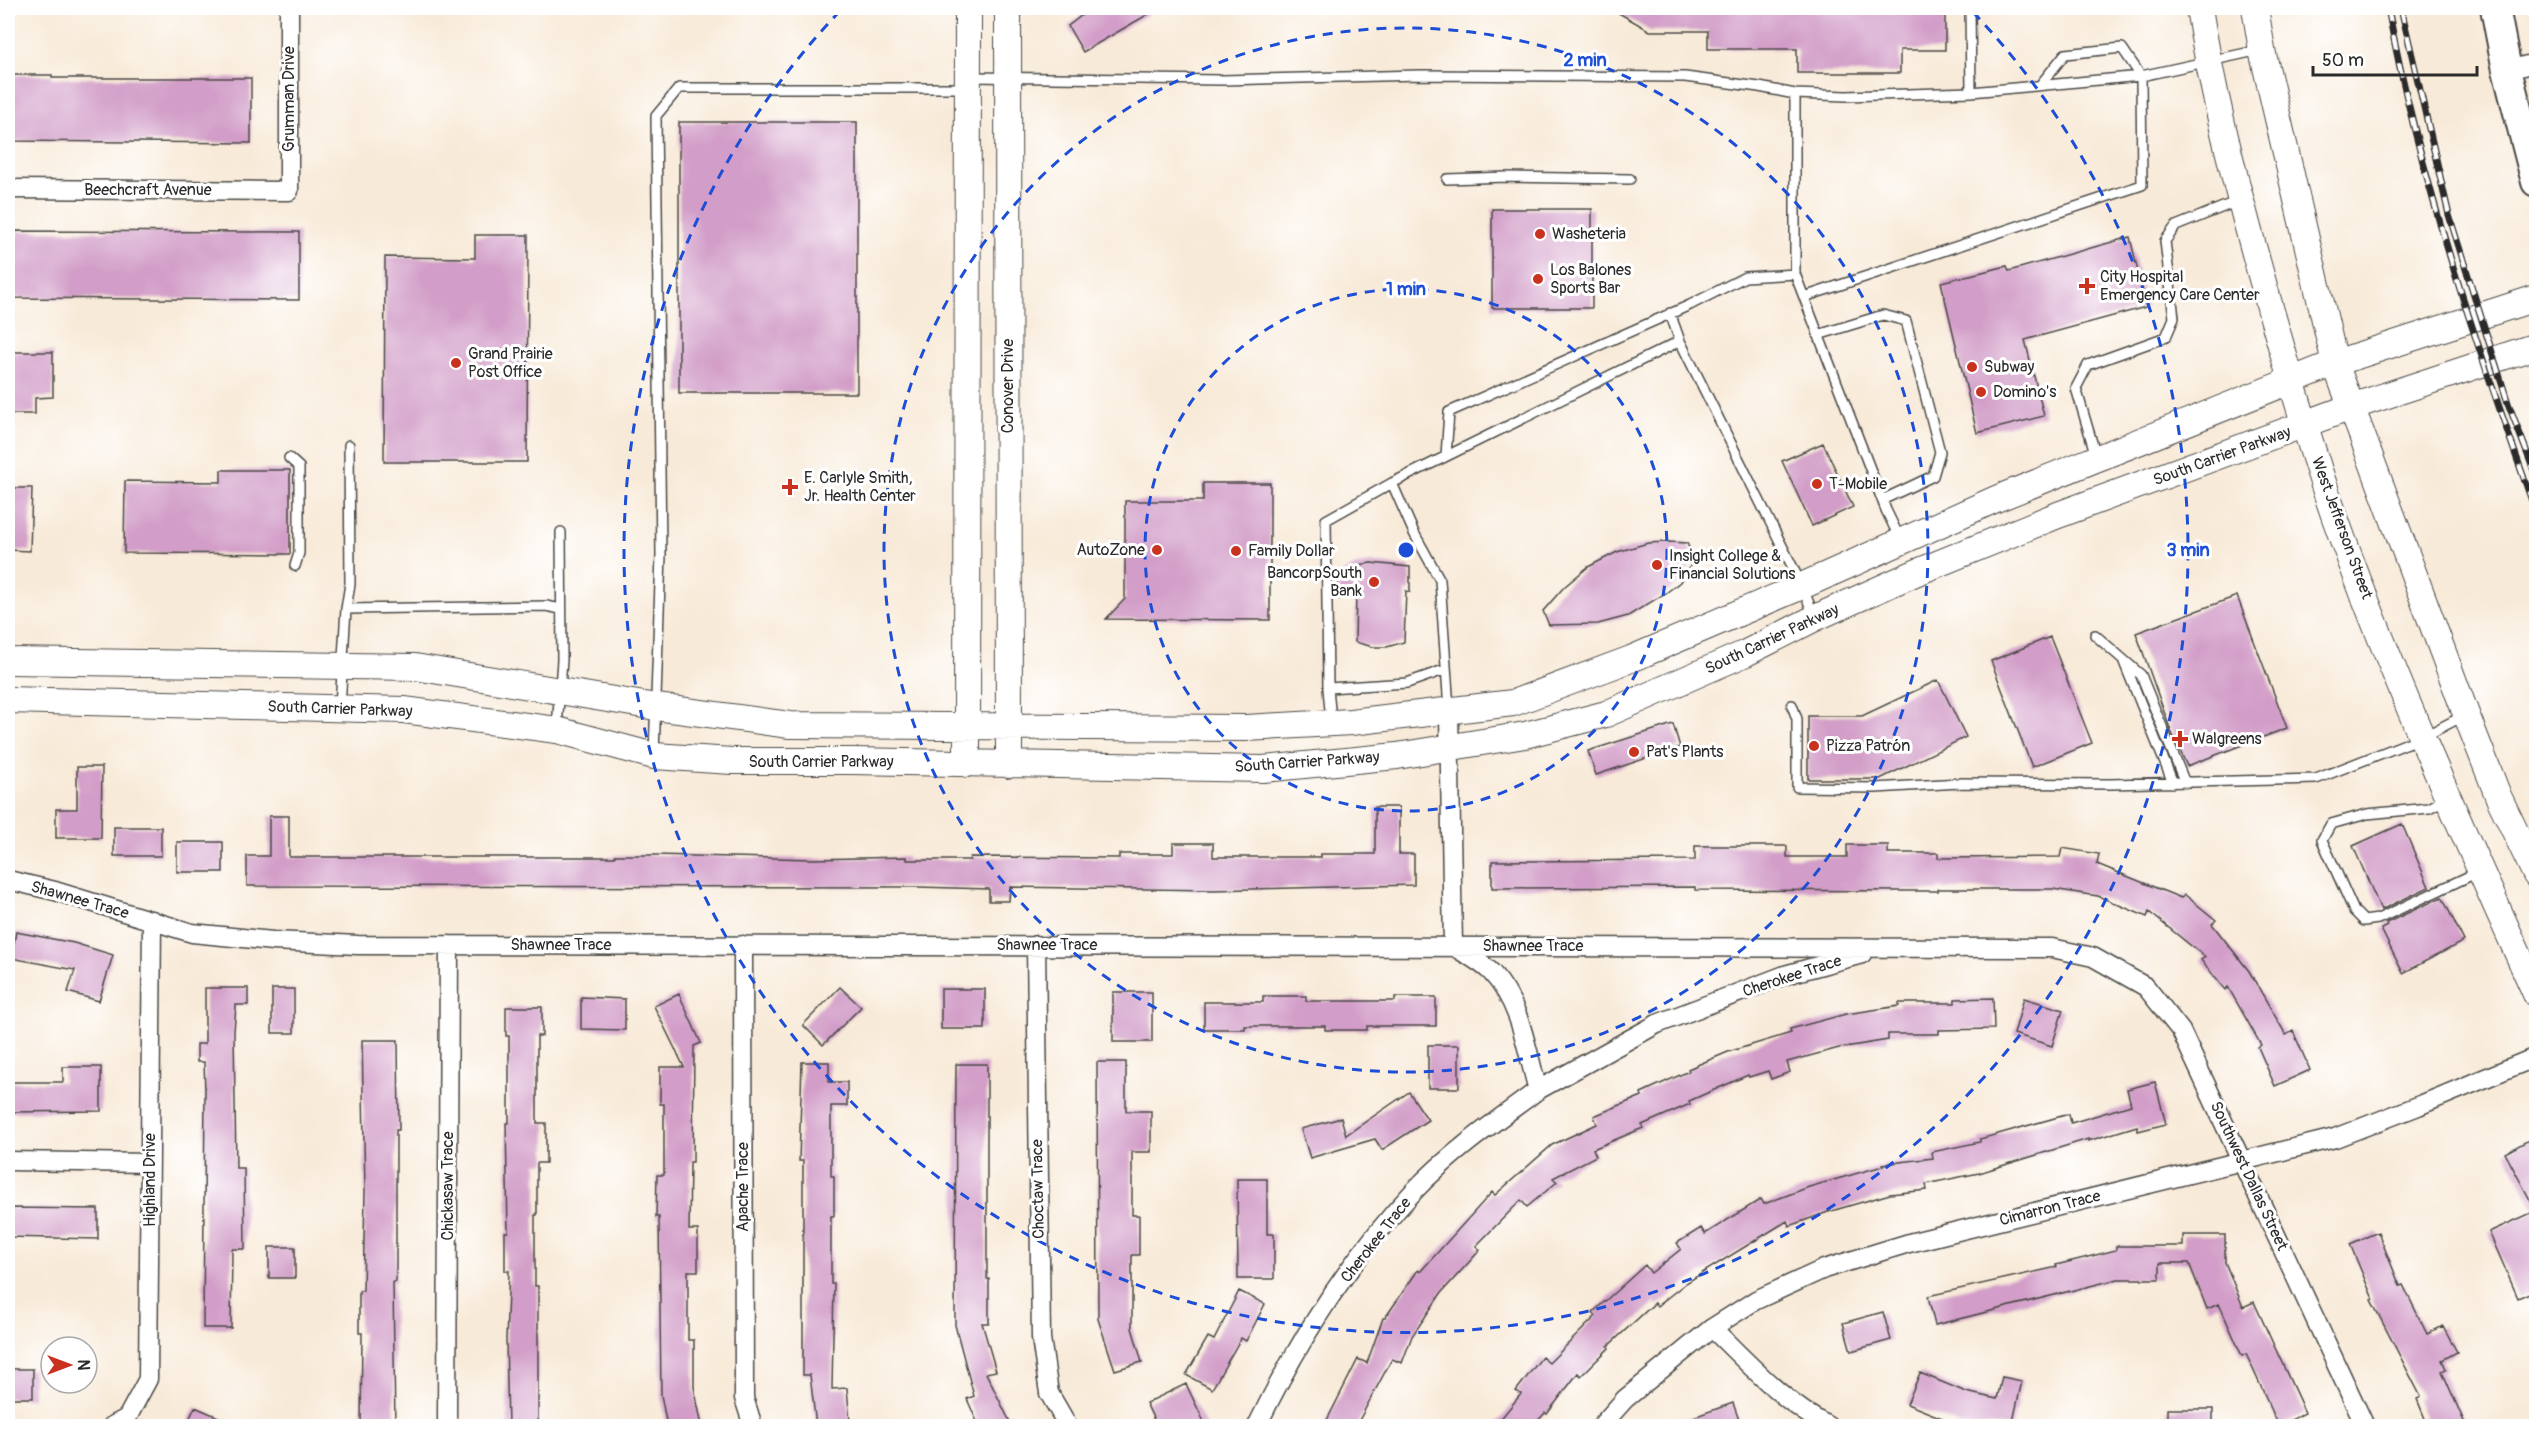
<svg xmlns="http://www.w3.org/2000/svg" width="2544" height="1434" font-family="Pangolin,sans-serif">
  <rect width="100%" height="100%" fill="#fff"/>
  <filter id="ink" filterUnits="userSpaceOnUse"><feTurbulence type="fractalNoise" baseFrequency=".0167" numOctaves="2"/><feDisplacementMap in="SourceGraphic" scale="12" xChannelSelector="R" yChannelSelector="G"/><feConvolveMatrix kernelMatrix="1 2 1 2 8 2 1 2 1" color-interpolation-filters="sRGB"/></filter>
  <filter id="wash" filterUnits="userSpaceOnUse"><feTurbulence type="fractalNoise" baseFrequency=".008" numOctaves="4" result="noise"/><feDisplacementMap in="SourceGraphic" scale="24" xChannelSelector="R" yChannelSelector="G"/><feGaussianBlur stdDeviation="1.35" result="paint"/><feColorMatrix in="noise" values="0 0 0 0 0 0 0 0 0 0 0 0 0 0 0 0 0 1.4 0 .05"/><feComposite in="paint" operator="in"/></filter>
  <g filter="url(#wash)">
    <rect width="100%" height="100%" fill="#f8ead8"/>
    <g id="blocks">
      <!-- building -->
      <path fill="#d29dc8" d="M 1078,8 L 1159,8 L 1083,52 L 1068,26 L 1082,15 Z
        M 1610,8 L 1945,8 L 1945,50 L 1900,50 L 1900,73 L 1797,73 L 1797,49 L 1708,49 L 1708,31 L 1650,31 Z
        M 8,75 L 52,75 L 52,78 L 251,78 L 251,143 L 8,141 Z
        M 679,122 L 857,122 L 857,393 L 679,393 Z
        M 1492,209 L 1592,209 L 1592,308 L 1492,308 Z
        M 8,231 L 299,232 L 299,300 L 8,298 Z
        M 475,235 L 528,235 L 527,462 L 384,462 L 385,257 L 475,258 Z
        M 2130,237 L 2146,307 L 2025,340 L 2044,416 L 1977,433 L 1941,282 L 2007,266 L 2009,271 Z
        M 8,352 L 53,352 L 53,397 L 35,398 L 35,414 L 8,414 Z
        M 1823,443 L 1853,507 L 1812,526 L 1782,461 Z
        M 221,470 L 290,470 L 290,554 L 124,553 L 125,481 L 221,482 Z
        M 1203,483 L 1270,483 L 1270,620 L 1106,619 L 1125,599 L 1125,501 L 1203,501 Z
        M 8,488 L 32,488 L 30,551 L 8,550 Z
        M 1667,542 L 1687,543 L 1694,560 L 1680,582 L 1666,593 L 1628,616 L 1598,624 L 1549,625 L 1543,611 L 1564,587 L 1588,567 L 1617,552 L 1648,543 Z
        M 1371,563 L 1410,567 L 1410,592 L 1406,591 L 1404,642 L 1387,647 L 1373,647 L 1355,642 L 1356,591 L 1339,599 L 1338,575 L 1358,565 Z
        M 2237,596 L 2287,728 L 2187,766 L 2171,731 L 2136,633 Z
        M 2050,637 L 2092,743 L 2032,767 L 1991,661 Z
        M 1938,680 L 1966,737 L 1880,779 L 1808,779 L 1808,716 L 1862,716 Z
        M 1673,724 L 1680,747 L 1596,775 L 1588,751 Z
        M 77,767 L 102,767 L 101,838 L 56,838 L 56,809 L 77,809 Z
        M 1375,807 L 1399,807 L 1399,854 L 1414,854 L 1414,885 L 1213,890 L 1010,887 L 1009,901 L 989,901 L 989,889 L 918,887 L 247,886 L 247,856 L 269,856 L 269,816 L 289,816 L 289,857 L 615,857 L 615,855 L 656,855 L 812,859 L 907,857 L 907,860 L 970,860 L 970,857 L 1119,858 L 1119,854 L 1173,854 L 1173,843 L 1213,843 L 1213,857 L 1321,857 L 1321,854 L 1375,854 Z
        M 2402,824 L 2429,887 L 2381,910 L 2353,846 Z
        M 114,827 L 161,827 L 161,856 L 114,856 Z
        M 177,842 L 223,842 L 223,872 L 177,872 Z
        M 1847,845 L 1888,845 L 1888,853 L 1938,853 L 1938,858 L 2060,857 L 2062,848 L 2099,854 L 2097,864 L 2181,898 L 2184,894 L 2216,920 L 2212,924 L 2249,971 L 2286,1035 L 2293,1031 L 2310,1070 L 2275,1086 L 2258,1047 L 2261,1045 L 2228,987 L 2225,990 L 2201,960 L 2205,957 L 2149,912 L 2147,917 L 2098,896 L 2053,889 L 1938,889 L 1938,891 L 1899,891 L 1695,890 L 1695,887 L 1492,888 L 1492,861 L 1695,860 L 1695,846 L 1787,846 L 1787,857 L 1847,857 Z
        M 2442,897 L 2464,941 L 2403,973 L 2381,929 L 2387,926 L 2386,923 Z
        M 16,932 L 74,943 L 113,955 L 99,1001 L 68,992 L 75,970 L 11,958 Z
        M 840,987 L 861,1007 L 823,1045 L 803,1025 Z
        M 205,988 L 248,988 L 248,1005 L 236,1005 L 234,1032 L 236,1168 L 244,1168 L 245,1249 L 232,1249 L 231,1328 L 203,1328 L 205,1091 L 204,1062 L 197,1062 L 197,1044 L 205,1044 Z
        M 272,989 L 294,989 L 294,1033 L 272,1033 Z
        M 941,989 L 985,989 L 985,1029 L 941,1029 Z
        M 1113,992 L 1152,992 L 1152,1042 L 1113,1042 Z
        M 679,994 L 701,1043 L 694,1046 L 693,1162 L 690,1162 L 689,1230 L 698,1230 L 698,1271 L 688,1271 L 688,1340 L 694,1340 L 694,1387 L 702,1426 L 667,1426 L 661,1395 L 659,1217 L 656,1217 L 657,1175 L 664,1175 L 664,1104 L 660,1104 L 660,1067 L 684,1067 L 654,1006 Z
        M 1263,996 L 1306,996 L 1306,1001 L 1395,1001 L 1395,997 L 1436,997 L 1436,1026 L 1367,1026 L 1367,1030 L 1325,1030 L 1325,1026 L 1245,1026 L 1245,1029 L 1204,1029 L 1204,1002 L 1263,1002 Z
        M 581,997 L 625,999 L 625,1030 L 581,1029 Z
        M 1993,998 L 1994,1029 L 1939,1030 L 1939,1034 L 1888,1034 L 1888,1040 L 1839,1048 L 1787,1062 L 1790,1072 L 1771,1079 L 1768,1071 L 1749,1077 L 1748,1075 L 1689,1101 L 1690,1104 L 1642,1125 L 1643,1128 L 1593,1149 L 1596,1156 L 1553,1178 L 1557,1182 L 1527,1207 L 1521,1200 L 1476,1246 L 1480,1250 L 1442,1292 L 1412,1336 L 1402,1363 L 1392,1359 L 1356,1426 L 1324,1426 L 1358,1359 L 1367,1363 L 1383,1318 L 1385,1318 L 1418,1270 L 1420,1272 L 1492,1192 L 1495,1195 L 1552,1145 L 1597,1124 L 1594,1116 L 1642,1096 L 1641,1093 L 1689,1071 L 1688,1069 L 1728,1052 L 1791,1033 L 1790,1029 L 1846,1014 L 1899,1006 L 1899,1003 L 1955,1003 L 1955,999 Z
        M 2024,998 L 2063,1010 L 2052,1046 L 2014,1034 Z
        M 506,1007 L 542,1007 L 542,1036 L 537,1036 L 537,1123 L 546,1123 L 546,1163 L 537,1163 L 537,1215 L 535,1215 L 535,1286 L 538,1286 L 538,1426 L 508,1426 L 506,1339 L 509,1271 L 505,1271 L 505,1232 L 508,1232 L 506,1123 L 509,1123 L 509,1036 L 506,1036 Z
        M 362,1040 L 398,1040 L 399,1130 L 396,1130 L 396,1282 L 393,1282 L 395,1426 L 361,1426 L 362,1333 L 359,1333 L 359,1291 L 363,1291 L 365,1191 Z
        M 1428,1045 L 1459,1045 L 1459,1088 L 1428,1088 Z
        M 802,1062 L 829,1062 L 829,1082 L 847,1082 L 847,1106 L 831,1106 L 831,1176 L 834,1176 L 834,1216 L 831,1216 L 831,1284 L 834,1284 L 832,1389 L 847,1388 L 850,1422 L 816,1426 L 810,1375 L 803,1375 L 803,1161 L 799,1161 Z
        M 1097,1062 L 1126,1062 L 1126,1111 L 1151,1111 L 1151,1152 L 1132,1152 L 1132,1215 L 1139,1215 L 1139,1255 L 1132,1255 L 1132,1328 L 1142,1362 L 1115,1370 L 1098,1319 Z
        M 956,1064 L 987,1064 L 987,1279 L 989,1279 L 989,1323 L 982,1323 L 996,1371 L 986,1373 L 1012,1426 L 979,1426 L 967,1399 L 974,1396 L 955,1325 Z
        M 63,1067 L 101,1067 L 101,1111 L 8,1112 L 8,1082 L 63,1082 Z
        M 2155,1082 L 2166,1124 L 2138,1131 L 2137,1126 L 2088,1141 L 2088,1139 L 1979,1173 L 1926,1184 L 1927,1190 L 1890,1194 L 1828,1212 L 1789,1226 L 1787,1221 L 1686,1283 L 1657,1306 L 1655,1303 L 1608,1346 L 1609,1348 L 1581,1376 L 1578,1373 L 1547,1414 L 1545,1413 L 1533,1426 L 1495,1426 L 1521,1394 L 1516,1391 L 1542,1357 L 1549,1363 L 1596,1316 L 1593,1312 L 1645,1265 L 1651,1273 L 1681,1249 L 1677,1243 L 1701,1228 L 1705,1234 L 1761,1199 L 1764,1204 L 1809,1187 L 1883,1166 L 1883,1164 L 1933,1158 L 1932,1152 L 1980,1142 L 1980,1139 L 2069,1114 L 2071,1123 L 2131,1105 L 2127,1089 Z
        M 1409,1092 L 1428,1120 L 1382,1150 L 1375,1139 L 1310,1158 L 1301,1129 L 1341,1118 L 1346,1135 Z
        M 2536,1136 L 2536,1290 L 2518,1298 L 2489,1232 L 2536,1211 L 2505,1153 Z
        M 1237,1179 L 1267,1179 L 1267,1234 L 1274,1234 L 1274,1279 L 1238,1279 Z
        M 8,1208 L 98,1209 L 98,1239 L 8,1237 Z
        M 2378,1232 L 2400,1286 L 2403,1285 L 2427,1334 L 2443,1326 L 2457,1352 L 2442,1360 L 2446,1369 L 2442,1371 L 2466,1426 L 2428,1426 L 2417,1399 L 2421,1397 L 2371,1300 L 2373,1299 L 2350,1244 Z
        M 2183,1235 L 2225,1235 L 2225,1262 L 2243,1307 L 2254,1302 L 2305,1413 L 2279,1426 L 2246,1354 L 2242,1356 L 2219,1304 L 2207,1309 L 2189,1263 L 2160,1263 L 2160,1279 L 2118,1279 L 1935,1325 L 1928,1296 L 2057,1267 L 2056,1265 L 2116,1250 L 2116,1246 L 2183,1246 Z
        M 269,1247 L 295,1247 L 295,1278 L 269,1278 Z
        M 1239,1291 L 1265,1304 L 1246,1341 L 1241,1338 L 1212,1389 L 1186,1375 L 1208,1337 L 1214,1340 Z
        M 1883,1312 L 1891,1340 L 1851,1351 L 1843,1323 Z
        M 8,1369 L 33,1369 L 33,1398 L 8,1398 Z
        M 1920,1373 L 1966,1392 L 1997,1399 L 2002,1377 L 2022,1381 L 2012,1426 L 1962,1426 L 1907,1404 Z
        M 1186,1384 L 1206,1426 L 1157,1426 L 1146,1403 Z
        M 1733,1403 L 1741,1426 L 1674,1426 L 1674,1424 Z
        M 195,1407 L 239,1426 L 186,1426 Z
        M 2167,1409 L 2213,1409 L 2213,1426 L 2167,1426 Z"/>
    </g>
  </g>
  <g filter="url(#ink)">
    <use href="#blocks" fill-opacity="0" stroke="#4a4845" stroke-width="1.5"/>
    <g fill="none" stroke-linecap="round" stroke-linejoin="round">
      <!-- lane casing -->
      <g stroke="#4a4845" stroke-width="12">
        <path id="lane" d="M 1970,8 L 1971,92
          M 971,77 L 1223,80 L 1420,75 L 1685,77 L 1759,87 L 1795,94 L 1846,96 L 1971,92 L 2141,76 L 2260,50
          M 1795,94 L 1795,274 L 1886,510 L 1900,539
          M 1447,179 L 1506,177 L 1630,179
          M 1804,297 L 2142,185 L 2141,76 L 2122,48 L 2065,54 L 2041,84
          M 1670,313 L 1680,341
          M 1818,335 L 1883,315 L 1906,321 L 1940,452 L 1933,476 L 1882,500
          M 1446,456 L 1449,412 L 1690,305 L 1745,277 L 1795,274
          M 2096,456 L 2076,388 L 2088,365 L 2166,337 L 2174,318 L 2165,241 L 2176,226 L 2238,201
          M 289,458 L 299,467 L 299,553 L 295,566
          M 346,609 L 546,606 L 561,609
          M 2095,635 L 2141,675 L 2185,783
          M 2124,662 L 2173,783
          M 1328,688 L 1407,683 L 1444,670
          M 1792,705 L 1797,719 L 1797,787 L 1875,788 L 1960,783 L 2110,784 L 2316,779 L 2423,737 L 2465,715
          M 340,706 L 346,609 L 350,584 L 349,445
          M 1449,709 L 1440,580 L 1414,533 L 1392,483 L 1680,341 L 1802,586 L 1814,616
          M 1331,721 L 1328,688 L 1326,520 L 1392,483
          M 557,728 L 562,660 L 561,532
          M 654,754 L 661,555 L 656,116 L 679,88 L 966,88
          M 2446,799 L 2429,808 L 2367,814 L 2331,824 L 2322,840 L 2354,911 L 2364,921 L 2378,919 L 2480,871"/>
      </g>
      <!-- street casing -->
      <g stroke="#4a4845" stroke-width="21">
        <path id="street" d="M 2507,70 L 2536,63
          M 8,189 L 289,191 L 289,8
          M 8,880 L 55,891 L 192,933 L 273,941 L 358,945 L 2052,948 L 2093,957 L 2146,987 L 2181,1031 L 2365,1426
          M 743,945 L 744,1398 L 753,1426
          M 1036,945 L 1041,1338 L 1049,1393 L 1068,1426
          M 1538,1090 L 1657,1024 L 1785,975 L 1862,954
          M 8,1161 L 150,1163
          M 1712,1328 C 1748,1363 1784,1403 1828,1426
          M 112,1426 L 127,1418 L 148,1379 L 152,920
          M 447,1426 L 449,945
          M 1257,1426 C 1297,1343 1350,1259 1414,1191 C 1449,1154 1497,1120 1538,1090 C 1526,1049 1522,1006 1492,973 C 1482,962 1465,954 1453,946 L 1449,712
          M 1601,1426 L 1625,1399 L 1712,1328 L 1756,1300 L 1824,1269 L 1909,1243 L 2335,1138 L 2418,1106 L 2536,1057"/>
      </g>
      <!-- secondary casing -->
      <g stroke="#4a4845" stroke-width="28">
        <path id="secondary" d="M 1008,8 L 1009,765
          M 2199,8 C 2213,96 2235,182 2259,268 C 2282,351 2306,434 2334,515 C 2392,678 2465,836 2536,994
          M 2255,8 L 2262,50 L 2335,363 L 2466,714 L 2499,798 L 2536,875
          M 8,661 L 415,667 L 656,707 L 790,725 L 1246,728 L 1351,722 L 1513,703 L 1631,659 L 1802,586 L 1996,499 L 2335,363 L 2536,298
          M 8,700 L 404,710 L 557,730 L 654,756 L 732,761 L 852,761 L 1263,769 L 1397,756 L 1525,735 L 1606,714 L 1746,653 L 1815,618 L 1915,573 L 2058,515 L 2351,407 L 2536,346
          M 967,764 L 968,8"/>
      </g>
      <!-- primary casing -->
      <g stroke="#4a4845" stroke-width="32">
        <path id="primary" d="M 2495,8 L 2507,70 L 2536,182"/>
      </g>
      <!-- lane -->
      <use href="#lane" stroke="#fff" stroke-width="9"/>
      <!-- street -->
      <use href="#street" stroke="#fff" stroke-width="18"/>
      <!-- secondary -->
      <use href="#secondary" stroke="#fff" stroke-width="26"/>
      <!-- primary -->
      <use href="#primary" stroke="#fff" stroke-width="28"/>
      <!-- rail casing -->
      <g stroke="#2b2b2b" stroke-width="7">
        <path id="rail" d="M 2388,8 C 2420,181 2477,347 2536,512
          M 2401,8 L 2449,215 L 2508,403 L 2536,476"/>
      </g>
      <!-- rail -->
      <use href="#rail" stroke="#fff" stroke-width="4.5" stroke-dasharray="14" stroke-linecap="butt"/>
    </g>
  </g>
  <!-- distance rings -->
  <g fill="none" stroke="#1d4ed8" stroke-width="3" stroke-dasharray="10 8">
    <circle cx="1406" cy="550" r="261"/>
    <circle cx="1406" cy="550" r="522"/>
    <path d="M1973 12A782 782 0 1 1 839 12"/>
  </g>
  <!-- markers -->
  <g fill="#c8321e" stroke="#fff" stroke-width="2">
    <circle cx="1540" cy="234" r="6"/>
    <circle cx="1538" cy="279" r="6"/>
    <path d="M2084 277h6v6h6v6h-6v6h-6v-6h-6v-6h6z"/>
    <circle cx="456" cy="363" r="6"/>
    <circle cx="1972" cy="367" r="6"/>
    <circle cx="1981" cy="392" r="6"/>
    <circle cx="1817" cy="484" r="6"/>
    <path d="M787 478h6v6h6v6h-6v6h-6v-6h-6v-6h6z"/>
    <circle cx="1157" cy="550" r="6"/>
    <circle cx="1236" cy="551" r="6"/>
    <circle cx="1657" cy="565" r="6"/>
    <circle cx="1374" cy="582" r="6"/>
    <path d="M2177 730h6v6h6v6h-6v6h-6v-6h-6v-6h6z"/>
    <circle cx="1814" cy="746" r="6"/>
    <circle cx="1634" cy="752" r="6"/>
  </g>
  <g text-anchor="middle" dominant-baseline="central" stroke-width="6" stroke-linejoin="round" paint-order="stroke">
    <!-- street labels -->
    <g font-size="16" fill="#2b2b2b" stroke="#fff">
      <text transform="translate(289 99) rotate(-90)">Grumman Drive</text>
      <text x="148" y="190">Beechcraft Avenue</text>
      <text transform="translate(1008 386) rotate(-90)">Conover Drive</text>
      <text transform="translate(2222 456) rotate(-20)">South Carrier Parkway</text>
      <text transform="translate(2342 528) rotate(70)">West Jefferson Street</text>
      <text transform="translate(1772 639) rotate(-25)">South Carrier Parkway</text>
      <text transform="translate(340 709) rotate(2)">South Carrier Parkway</text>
      <text x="821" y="762">South Carrier Parkway</text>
      <text transform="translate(1307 762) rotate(-4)">South Carrier Parkway</text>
      <text transform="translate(80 900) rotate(16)">Shawnee Trace</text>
      <text x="561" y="945">Shawnee Trace</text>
      <text x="1047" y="945">Shawnee Trace</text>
      <text x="1533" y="946">Shawnee Trace</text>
      <text transform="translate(1792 976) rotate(-18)">Cherokee Trace</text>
      <text transform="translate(2249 1176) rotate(65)">Southwest Dallas Street</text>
      <text transform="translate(150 1180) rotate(-90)">Highland Drive</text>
      <text transform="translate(448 1186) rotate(-90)">Chickasaw Trace</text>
      <text transform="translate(743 1187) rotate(-90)">Apache Trace</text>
      <text transform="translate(1038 1189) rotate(-91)">Choctaw Trace</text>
      <text transform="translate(2050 1208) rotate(-14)">Cimarron Trace</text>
      <text transform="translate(1376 1240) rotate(-52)">Cherokee Trace</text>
    </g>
    <!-- poi labels -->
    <g font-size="16" fill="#2b2b2b" stroke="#fff" text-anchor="start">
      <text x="1552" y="234">Washeteria</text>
      <text x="1550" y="270">Los Balones<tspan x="1550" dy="18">Sports Bar</tspan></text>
      <text x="2100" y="277">City Hospital<tspan x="2100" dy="18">Emergency Care Center</tspan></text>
      <text x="468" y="354">Grand Prairie<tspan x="468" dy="18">Post Office</tspan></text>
      <text x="1984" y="367">Subway</text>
      <text x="1993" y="392">Domino's</text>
      <text x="804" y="478">E. Carlyle Smith,<tspan x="804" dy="18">Jr. Health Center</tspan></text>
      <text x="1829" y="484">T-Mobile</text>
      <text x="1145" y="550" text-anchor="end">AutoZone</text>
      <text x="1248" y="551">Family Dollar</text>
      <text x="1669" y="556">Insight College &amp;<tspan x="1669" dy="18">Financial Solutions</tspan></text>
      <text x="1362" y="573" text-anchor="end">BancorpSouth<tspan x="1362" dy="18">Bank</tspan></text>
      <text x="2192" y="739">Walgreens</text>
      <text x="1826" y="746">Pizza Patrón</text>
      <text x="1646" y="752">Pat's Plants</text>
    </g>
  </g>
  <circle cx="1406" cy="550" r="9" fill="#1d4ed8" stroke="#fff" stroke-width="3"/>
  <g font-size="18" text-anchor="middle" font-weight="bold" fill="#1d4ed8" stroke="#fff" stroke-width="6" stroke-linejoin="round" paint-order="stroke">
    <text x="1585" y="66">2 min</text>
    <text x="1406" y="295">1 min</text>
    <text x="2188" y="556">3 min</text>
  </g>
  <!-- margin -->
  <rect width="2544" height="1434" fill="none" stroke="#fff" stroke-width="30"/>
  <!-- north arrow -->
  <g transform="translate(69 1365) rotate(90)"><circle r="28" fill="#ffffff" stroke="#aaaaaa" stroke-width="1.5"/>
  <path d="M0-4.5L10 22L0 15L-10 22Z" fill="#c8321e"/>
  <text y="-9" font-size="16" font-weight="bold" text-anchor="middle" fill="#2b2b2b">N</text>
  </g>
  <!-- scale -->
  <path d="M2313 66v9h164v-9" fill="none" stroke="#2b2b2b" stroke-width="3"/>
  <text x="2322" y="66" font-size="18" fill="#2b2b2b" stroke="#ffffff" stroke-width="4.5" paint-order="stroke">50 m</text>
</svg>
